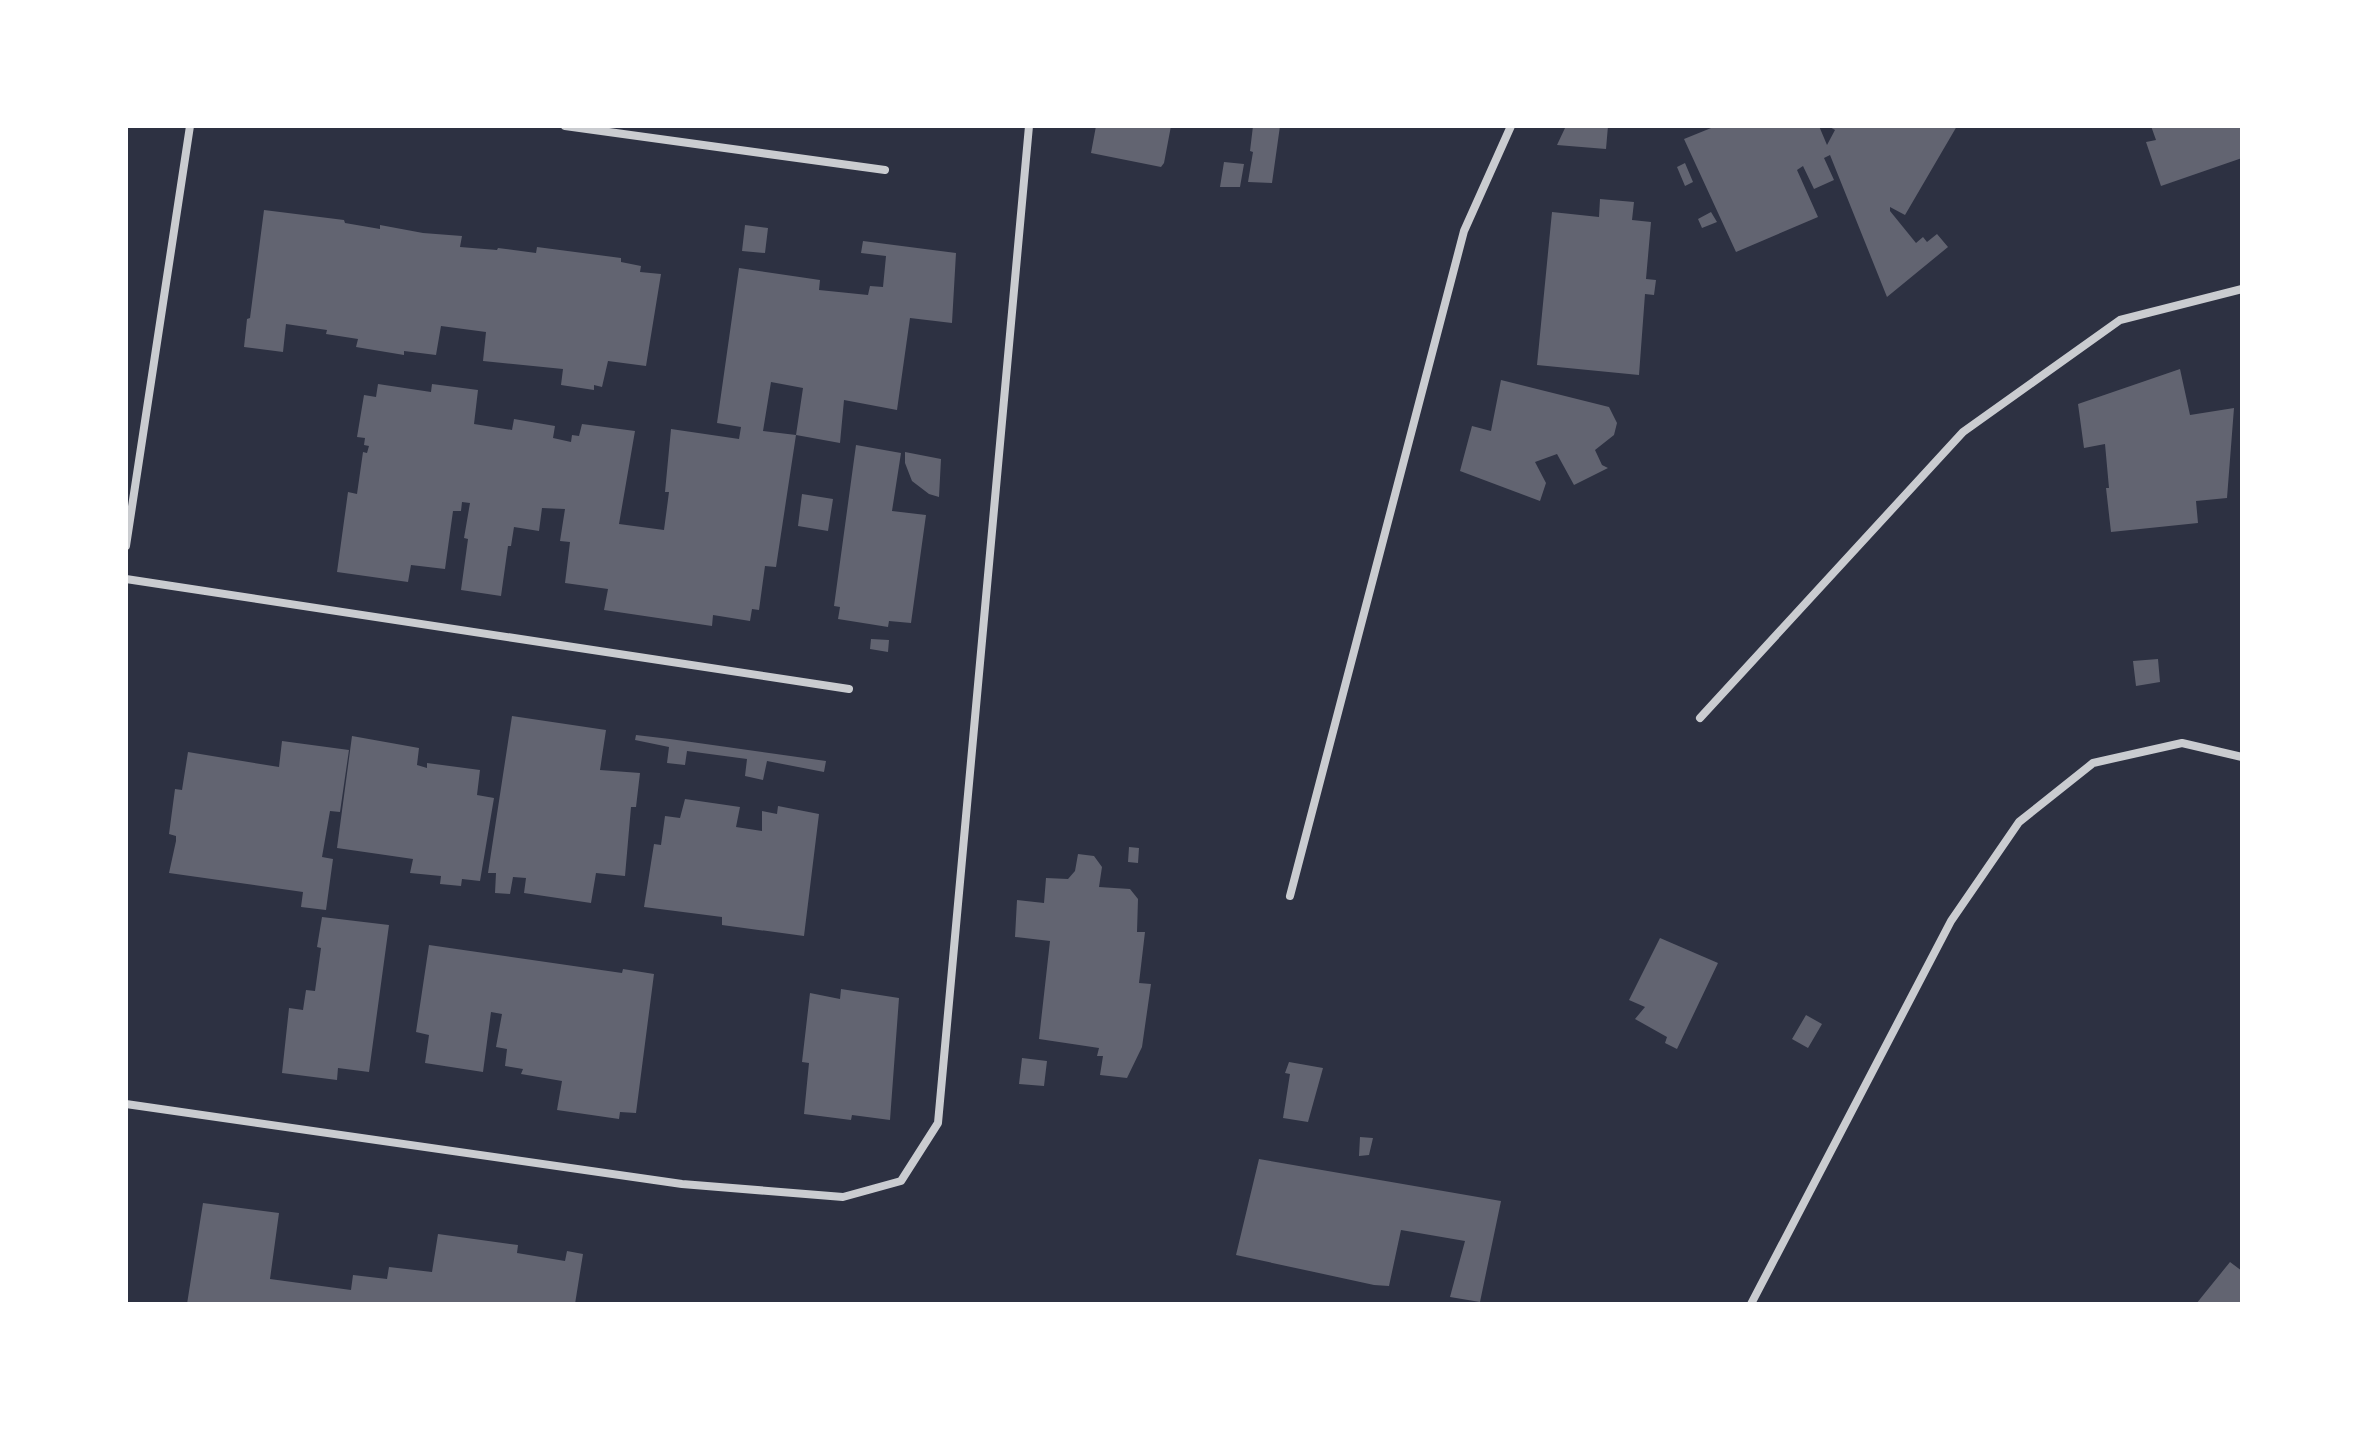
<svg xmlns="http://www.w3.org/2000/svg" width="2368" height="1430" font-family="'Roboto Condensed',sans-serif">
  <rect width="100%" height="100%" fill="#2d3142"/>
  <!-- building -->
  <path fill="#626471" d="M 1096,126 L 1171,126 L 1164,163 L 1161,167 L 1091,153 Z
    M 1253,126 L 1280,126 L 1272,183 L 1248,182 L 1253,152 L 1250,151 Z
    M 1571,126 L 1608,126 L 1606,149 L 1557,145 L 1565,128 Z
    M 1716,126 L 1819,126 L 1827,145 L 1835,130 L 1828,126 L 1957,126 L 1905,215 L 1890,207 L 1890,211 L 1916,243 L 1923,237 L 1927,242 L 1937,234 L 1948,247 L 1887,297 L 1830,155 L 1824,158 L 1834,180 L 1814,189 L 1803,166 L 1797,170 L 1818,217 L 1736,252 L 1684,139 Z
    M 2151,126 L 2242,126 L 2242,158 L 2161,186 L 2146,142 L 2156,140 Z
    M 1224,162 L 1244,164 L 1240,187 L 1220,187 Z
    M 1685,163 L 1693,182 L 1685,186 L 1677,167 Z
    M 1600,199 L 1634,202 L 1632,220 L 1651,222 L 1646,279 L 1656,280 L 1654,295 L 1645,294 L 1639,375 L 1537,365 L 1552,212 L 1599,217 Z
    M 264,210 L 344,220 L 345,223 L 380,229 L 380,225 L 423,233 L 462,236 L 460,247 L 497,250 L 498,248 L 536,253 L 537,247 L 621,258 L 621,262 L 641,266 L 640,272 L 661,274 L 646,366 L 608,361 L 602,387 L 594,385 L 594,390 L 561,385 L 563,369 L 483,361 L 486,332 L 441,326 L 436,355 L 404,351 L 404,355 L 356,347 L 358,339 L 326,334 L 327,330 L 286,324 L 283,352 L 244,347 L 247,319 L 250,318 Z
    M 1711,212 L 1717,222 L 1702,228 L 1698,219 Z
    M 745,225 L 768,228 L 765,253 L 742,251 Z
    M 863,241 L 956,253 L 952,323 L 910,318 L 897,410 L 844,400 L 840,443 L 796,435 L 803,388 L 771,382 L 763,431 L 796,435 L 776,567 L 765,566 L 759,610 L 752,609 L 750,621 L 713,615 L 712,626 L 604,610 L 608,589 L 565,583 L 570,542 L 560,541 L 565,509 L 542,508 L 539,531 L 514,527 L 511,546 L 508,546 L 501,596 L 461,590 L 468,539 L 464,538 L 470,503 L 462,502 L 461,511 L 453,511 L 445,569 L 411,565 L 408,582 L 337,572 L 348,492 L 357,494 L 363,452 L 367,453 L 369,446 L 364,445 L 365,438 L 357,437 L 364,395 L 376,397 L 378,384 L 431,392 L 432,384 L 478,390 L 474,424 L 512,430 L 514,419 L 555,426 L 553,438 L 571,442 L 572,435 L 579,436 L 582,424 L 635,431 L 619,524 L 664,530 L 669,492 L 665,492 L 671,429 L 739,439 L 741,427 L 717,423 L 739,268 L 820,280 L 819,290 L 868,295 L 870,286 L 883,287 L 886,256 L 861,253 Z
    M 2180,369 L 2190,415 L 2234,408 L 2227,498 L 2196,501 L 2198,523 L 2111,532 L 2106,488 L 2109,488 L 2105,444 L 2084,448 L 2078,404 Z
    M 1501,380 L 1609,407 L 1617,423 L 1614,435 L 1595,450 L 1602,465 L 1608,468 L 1574,485 L 1557,454 L 1535,462 L 1546,483 L 1540,501 L 1460,471 L 1472,426 L 1491,431 Z
    M 856,445 L 901,453 L 892,511 L 926,515 L 911,623 L 889,621 L 888,627 L 838,619 L 840,607 L 834,606 Z
    M 905,452 L 941,459 L 939,497 L 929,494 L 912,481 L 905,463 Z
    M 802,494 L 833,499 L 828,531 L 798,526 Z
    M 871,639 L 889,640 L 888,652 L 870,649 Z
    M 2158,659 L 2160,682 L 2136,686 L 2133,661 Z
    M 512,716 L 606,730 L 600,770 L 640,773 L 636,807 L 631,807 L 625,876 L 596,873 L 591,903 L 524,893 L 526,878 L 513,877 L 510,894 L 495,893 L 496,873 L 488,873 Z
    M 636,735 L 670,739 L 826,761 L 824,772 L 767,761 L 763,780 L 745,776 L 747,759 L 687,751 L 685,765 L 667,763 L 669,747 L 635,740 Z
    M 352,736 L 419,748 L 417,765 L 427,768 L 427,763 L 480,770 L 477,795 L 494,798 L 480,881 L 462,879 L 461,886 L 440,884 L 441,876 L 410,873 L 413,859 L 337,848 Z
    M 282,741 L 349,750 L 340,812 L 330,811 L 322,857 L 333,859 L 326,910 L 301,907 L 303,892 L 169,873 L 176,841 L 176,836 L 169,834 L 175,789 L 182,790 L 188,752 L 279,767 Z
    M 685,799 L 740,807 L 736,827 L 762,831 L 762,811 L 777,814 L 778,806 L 819,814 L 804,936 L 722,925 L 722,917 L 644,907 L 654,844 L 661,845 L 665,816 L 680,818 Z
    M 1129,847 L 1139,848 L 1138,863 L 1128,862 Z
    M 1078,854 L 1094,856 L 1102,867 L 1099,887 L 1130,889 L 1138,899 L 1137,932 L 1145,932 L 1139,983 L 1151,984 L 1142,1047 L 1127,1078 L 1100,1075 L 1103,1056 L 1097,1056 L 1099,1048 L 1039,1039 L 1050,941 L 1015,937 L 1017,900 L 1044,903 L 1046,878 L 1068,879 L 1075,871 Z
    M 322,917 L 389,925 L 369,1072 L 338,1068 L 337,1080 L 282,1073 L 289,1008 L 303,1010 L 306,990 L 315,991 L 321,948 L 317,947 Z
    M 1660,938 L 1718,963 L 1677,1049 L 1665,1043 L 1667,1037 L 1635,1019 L 1645,1007 L 1629,1000 Z
    M 429,945 L 622,973 L 623,969 L 654,974 L 636,1113 L 620,1112 L 619,1119 L 557,1110 L 562,1081 L 521,1074 L 523,1069 L 505,1066 L 507,1049 L 496,1047 L 502,1014 L 491,1012 L 483,1072 L 425,1063 L 429,1035 L 416,1032 Z
    M 841,989 L 899,998 L 890,1120 L 852,1115 L 851,1120 L 804,1114 L 809,1063 L 802,1062 L 810,993 L 840,999 Z
    M 1806,1015 L 1822,1024 L 1808,1048 L 1792,1039 Z
    M 1022,1058 L 1047,1061 L 1044,1086 L 1019,1084 Z
    M 1289,1062 L 1323,1068 L 1308,1122 L 1283,1118 L 1290,1074 L 1285,1073 Z
    M 1360,1137 L 1373,1138 L 1369,1155 L 1359,1156 Z
    M 1259,1159 L 1501,1201 L 1480,1302 L 1450,1297 L 1465,1241 L 1401,1230 L 1389,1286 L 1374,1285 L 1236,1255 Z
    M 203,1203 L 279,1213 L 270,1279 L 351,1290 L 353,1275 L 387,1279 L 389,1267 L 432,1272 L 438,1234 L 518,1245 L 517,1253 L 565,1261 L 567,1251 L 583,1254 L 575,1304 L 187,1304 Z
    M 2230,1262 L 2242,1271 L 2242,1304 L 2196,1304 Z"/>
  <g fill="none" stroke-linecap="round" stroke-linejoin="round">
    <!-- minor -->
    <path stroke="#caccd0" stroke-width="8" d="M 565,126 L 885,170
      M 126,546 L 190,126
      M 126,579 L 849,689
      M 1700,718 L 1963,432 L 2120,320 L 2242,289
      M 1290,896 L 1464,231 L 1511,126
      M 126,1104 L 682,1184 L 843,1197 L 901,1181 L 938,1123 L 1029,126
      M 1751,1304 L 1951,921 L 2019,822 L 2093,763 L 2182,743 L 2242,757"/>
  </g>
  <!-- border -->
  <rect width="2368" height="1430" fill="none" stroke="#ffffff" stroke-width="256"/>
</svg>
